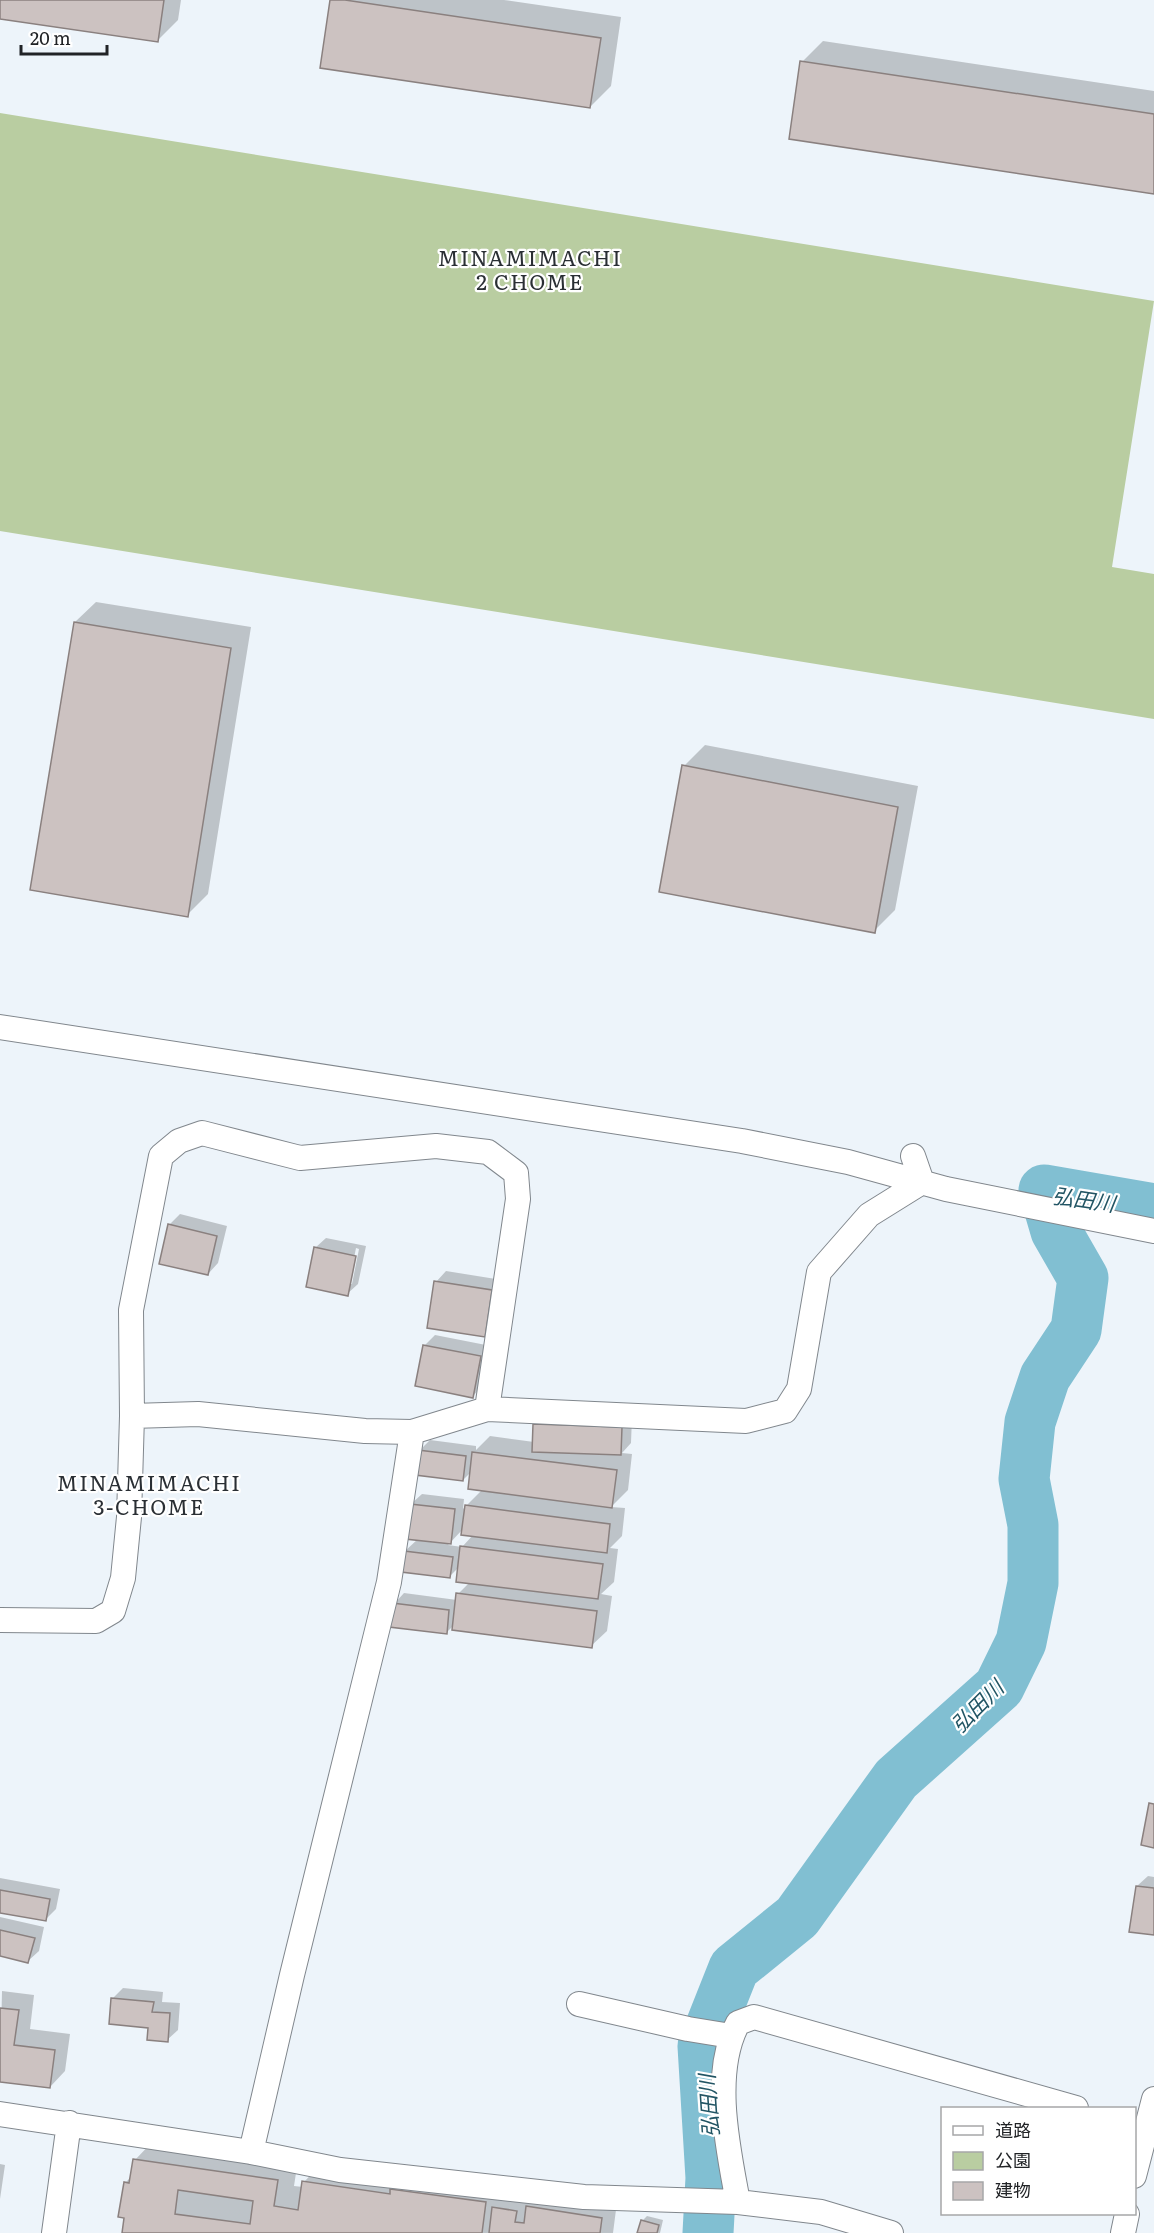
<svg xmlns="http://www.w3.org/2000/svg" width="1154" height="2233" font-family="Literata,'Noto Sans JP',serif">
  <rect width="100%" height="100%" fill="#edf4fa"/>
  <!-- green -->
  <path fill="#b9cda1" d="M 0,113 L 1154,301 L 1112,567 L 1154,574 L 1154,719 L 0,531 Z"/>
  <!-- shadow -->
  <path fill="#0003" fill-rule="evenodd" d="M 0,0 L 181,0 L 178,20 L 157,41 L 0,17 Z
    M 331,0 L 504,0 L 621,17 L 611,86 L 590,107 Z
    M 823,41 L 1154,91 L 1154,192 L 802,62 Z
    M 96,602 L 251,627 L 208,894 L 187,915 L 75,622 Z
    M 705,745 L 918,786 L 895,910 L 874,931 L 684,766 Z
    M 180,1214 L 227,1226 L 218,1263 L 208,1274 L 169,1225 Z
    M 326,1238 L 366,1246 L 358,1284 L 347,1294 L 315,1248 ZM 356,1248 L 359,1249 L 352,1284 L 349,1284 Z
    M 446,1271 L 502,1280 L 495,1325 L 485,1335 L 436,1282 Z
    M 435,1335 L 491,1346 L 483,1385 L 473,1396 L 424,1346 Z
    M 545,1414 L 632,1417 L 631,1443 L 622,1453 L 632,1454 L 628,1490 L 611,1507 L 625,1508 L 622,1536 L 610,1548 L 618,1549 L 614,1582 L 601,1594 L 612,1596 L 607,1631 L 591,1646 L 454,1625 L 446,1633 L 394,1604 L 404,1593 L 457,1600 L 458,1594 L 470,1582 L 459,1567 L 450,1576 L 405,1551 L 418,1539 L 411,1504 L 422,1494 L 464,1499 L 463,1509 L 483,1489 L 472,1471 L 463,1480 L 419,1451 L 430,1440 L 476,1446 L 476,1450 L 490,1436 L 534,1442 L 534,1424 ZM 463,1529 L 473,1535 L 462,1547 L 448,1545 Z
    M 1148,1876 L 1154,1877 L 1154,1934 L 1137,1886 Z
    M 0,1878 L 60,1889 L 56,1909 L 46,1919 L 0,1911 Z
    M 0,1917 L 44,1927 L 39,1951 L 28,1961 L 0,1955 Z
    M 123,1988 L 163,1992 L 162,2002 L 180,2003 L 178,2030 L 167,2040 L 112,1999 Z
    M 2,1991 L 34,1995 L 30,2029 L 70,2034 L 65,2071 L 50,2087 L 0,2080 Z
    M 155,2139 L 298,2160 L 294,2186 L 303,2187 L 304,2182 L 324,2161 L 532,2195 L 531,2204 L 544,2191 L 617,2202 L 613,2233 L 123,2233 L 125,2183 L 132,2176 L 135,2160 Z
    M 0,2164 L 5,2165 L 0,2199 Z
    M 647,2216 L 663,2220 L 660,2233 L 639,2233 L 642,2221 Z"/>
  <g fill="none" stroke-linecap="round" stroke-linejoin="round">
    <!-- river -->
    <path stroke="#81bfd2" stroke-width="51" d="M 708,2233 L 711,2178 L 703,2046 L 734,1968 L 797,1917 L 896,1779 L 999,1687 L 1021,1642 L 1033,1583 L 1033,1525 L 1024,1479 L 1030,1422 L 1045,1377 L 1076,1330 L 1083,1278 L 1056,1231 L 1044,1190 L 1154,1209"/>
  </g>
  <!-- building -->
  <path fill="#ccc2c1" stroke="#8a807f" stroke-width="1.5" fill-rule="evenodd" d="M 0,0 L 164,0 L 158,42 L 0,19 Z
    M 330,0 L 345,0 L 601,38 L 590,108 L 320,68 Z
    M 800,61 L 1154,114 L 1154,194 L 789,139 Z
    M 74,622 L 231,648 L 188,917 L 30,890 Z
    M 682,765 L 898,807 L 875,933 L 659,892 Z
    M 168,1224 L 217,1236 L 208,1275 L 159,1264 Z
    M 314,1247 L 356,1256 L 348,1296 L 306,1287 Z
    M 434,1281 L 492,1290 L 485,1337 L 427,1328 Z
    M 423,1345 L 481,1356 L 473,1398 L 415,1386 Z
    M 533,1424 L 622,1427 L 621,1455 L 532,1452 Z
    M 418,1450 L 466,1456 L 463,1481 L 415,1475 Z
    M 472,1452 L 617,1470 L 612,1508 L 468,1489 Z
    M 410,1504 L 455,1509 L 451,1544 L 405,1539 Z
    M 465,1505 L 610,1524 L 607,1553 L 461,1535 Z
    M 460,1546 L 603,1564 L 598,1599 L 456,1582 Z
    M 404,1551 L 453,1557 L 450,1578 L 401,1572 Z
    M 456,1593 L 597,1611 L 592,1648 L 452,1630 Z
    M 392,1603 L 449,1610 L 447,1634 L 389,1627 Z
    M 1149,1803 L 1154,1804 L 1154,1848 L 1141,1845 Z
    M 1136,1886 L 1154,1888 L 1154,1935 L 1129,1932 Z
    M 0,1890 L 50,1899 L 46,1921 L 0,1913 Z
    M 0,1930 L 35,1938 L 28,1963 L 0,1956 Z
    M 111,1998 L 154,2002 L 152,2012 L 170,2013 L 168,2042 L 147,2040 L 148,2028 L 109,2024 Z
    M 0,2008 L 19,2010 L 14,2045 L 55,2050 L 50,2088 L 0,2082 Z
    M 133,2159 L 278,2180 L 274,2206 L 298,2210 L 302,2181 L 390,2194 L 390,2189 L 486,2202 L 482,2233 L 122,2233 L 124,2218 L 118,2217 L 124,2182 L 129,2183 ZM 178,2190 L 253,2201 L 250,2224 L 175,2214 Z
    M 526,2206 L 602,2218 L 600,2233 L 489,2233 L 492,2207 L 517,2211 L 515,2222 L 524,2223 Z
    M 641,2220 L 659,2225 L 657,2233 L 637,2233 Z"/>
  <g fill="none" stroke-linecap="round" stroke-linejoin="round">
    <!-- street casing -->
    <g stroke="#81878d" stroke-width="26">
      <path id="street" d="M 0,1027 L 742,1141 L 848,1162 L 946,1189 L 1154,1231
        M 132,1416 L 198,1414 L 365,1431 L 412,1432
        M 0,1620 L 96,1621 L 113,1611 L 123,1578 L 129,1517 L 132,1416 L 131,1310 L 161,1156 L 179,1141 L 202,1133 L 300,1158 L 436,1146 L 488,1152 L 516,1173 L 518,1199 L 487,1409
        M 579,2004 L 688,2029 L 731,2036
        M 0,2114 L 251,2152 L 340,2170 L 584,2197 L 738,2202 L 821,2212 L 891,2233
        M 251,2152 L 292,1975 L 389,1582 L 412,1432 L 487,1409 L 746,1421 L 785,1411 L 799,1389 L 819,1272 L 869,1215 L 922,1182 L 913,1156
        M 1134,2176 L 1154,2099
        M 738,2202 C 728,2148 711,2073 738,2023 L 754,2017 L 1076,2108
        M 54,2233 L 69,2123
        M 1123,2233 L 1127,2214"/>
    </g>
    <!-- street -->
    <use href="#street" stroke="#fff" stroke-width="24"/>
  </g>
  <g text-anchor="middle" dominant-baseline="central" stroke-width="4.5" stroke-linejoin="round" paint-order="stroke">
    <!-- neighbourhood labels -->
    <g font-size="21" letter-spacing="1.5" fill="#2a2f34" stroke="#fff">
      <text x="530" y="256">MINAMIMACHI<tspan x="530" dy="24">2 CHOME</tspan></text>
      <text x="149" y="1481">MINAMIMACHI<tspan x="149" dy="24">3-CHOME</tspan></text>
    </g>
    <!-- water labels -->
    <g font-size="21" font-style="italic" fill="#225564" stroke="#fff">
      <text transform="translate(1084 1198) rotate(8)">弘田川</text>
      <text transform="translate(976 1705) rotate(-45)">弘田川</text>
      <text transform="translate(707 2106) rotate(-94)">弘田川</text>
    </g>
  </g>
  <!-- legend -->
  <rect x="941" y="2107" width="195" height="108" fill="#ffffff" stroke="#a6a7a8" stroke-width="1.5"/>
  <rect x="953" y="2126" width="30" height="9" fill="#ffffff" stroke="#a6a7a8" stroke-width="1.5"/>
  <text x="995" y="2137" font-size="18" fill="#212326">道路</text>
  <rect x="953" y="2152" width="30" height="18" fill="#b9cda1" stroke="#a6a7a8" stroke-width="1.5"/>
  <text x="995" y="2167" font-size="18" fill="#212326">公園</text>
  <rect x="953" y="2182" width="30" height="18" fill="#ccc2c1" stroke="#a6a7a8" stroke-width="1.5"/>
  <text x="995" y="2197" font-size="18" fill="#212326">建物</text>
  <!-- scale -->
  <path d="M21 45v9h86v-9" fill="none" stroke="#212326" stroke-width="3"/>
  <text x="30" y="45" font-size="18" fill="#212326" stroke="#ffffff" stroke-width="4.5" paint-order="stroke">20 m</text>
</svg>
